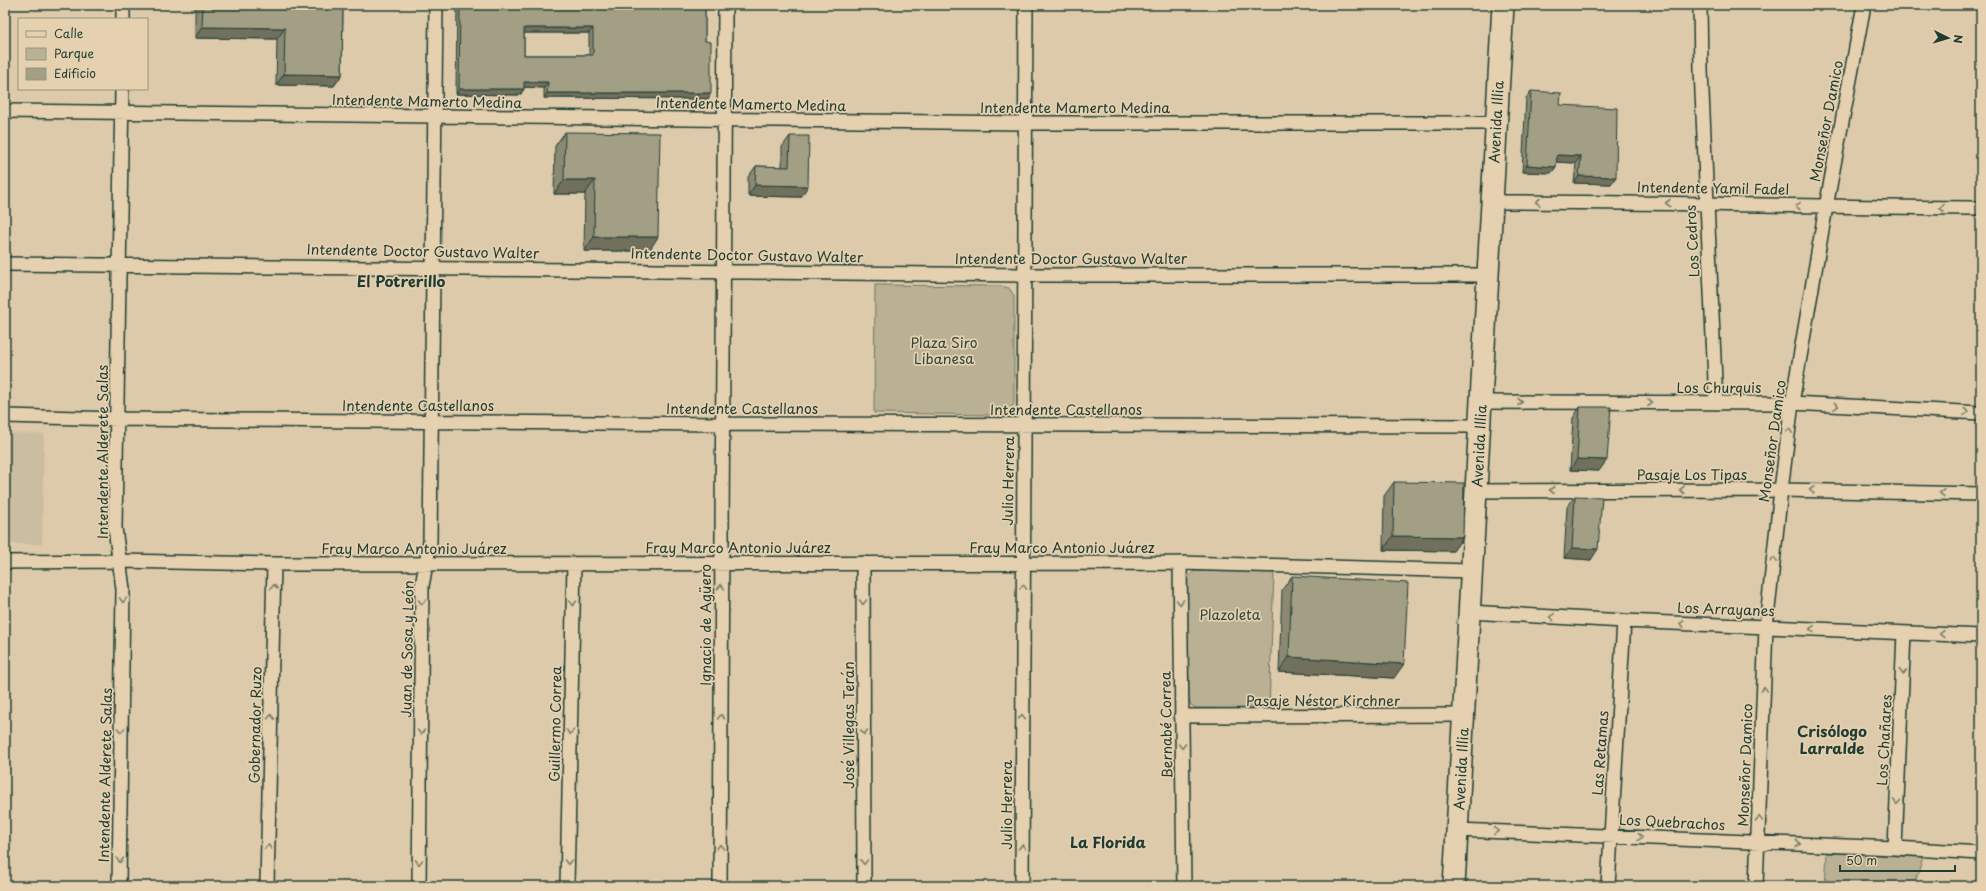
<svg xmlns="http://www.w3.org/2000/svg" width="1986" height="891" font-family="'Playpen Sans',sans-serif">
  <rect width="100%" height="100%" fill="#ddcaaa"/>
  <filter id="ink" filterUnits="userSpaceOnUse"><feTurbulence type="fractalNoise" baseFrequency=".025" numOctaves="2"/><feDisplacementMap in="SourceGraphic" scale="8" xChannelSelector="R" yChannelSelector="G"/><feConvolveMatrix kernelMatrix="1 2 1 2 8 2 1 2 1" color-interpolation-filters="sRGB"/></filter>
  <g filter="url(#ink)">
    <!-- built -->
    <path fill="#cbbd9f" d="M 5,433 L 44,434 L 42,544 L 5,544 Z"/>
    <!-- green -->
    <path fill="#bab094" stroke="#6c7664" d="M 875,285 L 1001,286 L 1009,288 L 1014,296 L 1014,404 L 1007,413 L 996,415 L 874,413 Z
      M 1194,571 L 1274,572 L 1269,709 L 1196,708 L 1191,705 L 1189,700 L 1187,579 Z
      M 1827,853 L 1923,857 L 1914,886 L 1825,886 Z"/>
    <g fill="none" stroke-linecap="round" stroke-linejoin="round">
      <!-- minor casing -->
      <g stroke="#1f3d34" stroke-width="16">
        <path id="minor" d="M 1700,5 L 1701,70 L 1716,403
          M 123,19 L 123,5
          M 5,111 L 1026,123 L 1496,123
          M 1492,202 C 1655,202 1818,207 1981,208
          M 5,264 L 1025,275 L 1488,275
          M 1481,402 L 1792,403 L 1981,413
          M 5,416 L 118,419 L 721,424 L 1480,426
          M 1476,491 L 1781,490 L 1981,494
          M 5,562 L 119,561 L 274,564 L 1180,563 L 1472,571
          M 863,563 L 864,886
          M 1180,563 L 1184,886
          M 1469,612 L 1624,621 L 1981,636
          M 1181,716 L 1464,715
          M 1457,830 L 1895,848 L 1981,853
          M 1895,848 L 1904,633
          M 119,886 L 123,589 L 115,528 L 122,89
          M 267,886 L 274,564
          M 419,886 L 422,586 L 430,542 L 436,5
          M 567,886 L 574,564
          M 720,886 L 725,5
          M 1022,886 L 1026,5
          M 1608,886 L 1624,621
          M 1756,886 L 1766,627 L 1781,490 L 1792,403 L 1826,207 L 1864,5"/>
      </g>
      <!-- primary casing -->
      <g stroke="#1f3d34" stroke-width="24">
        <path id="primary" d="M 1454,886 L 1503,5"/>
      </g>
      <!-- minor -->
      <use href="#minor" stroke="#e5d0af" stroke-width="13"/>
      <!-- primary -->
      <use href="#primary" stroke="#e5d0af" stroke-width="21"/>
    </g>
    <!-- wall -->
    <path fill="#8b8972" stroke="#1f3d34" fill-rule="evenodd" d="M 195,5 L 343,5 L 342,75 L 334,86 L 276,85 L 277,39 L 195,38 Z
      M 457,5 L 705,5 L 705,41 L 708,99 L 544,98 L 544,88 L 524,87 L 524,89 L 520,95 L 456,94 ZM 524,33 L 589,33 L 589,55 L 524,55 Z
      M 1531,91 L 1560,105 L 1611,184 L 1574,183 L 1576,163 L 1556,162 L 1556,167 L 1551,173 L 1522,172 L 1526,98 Z
      M 565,132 L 649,251 L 584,251 L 585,194 L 554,194 L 555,146 Z
      M 790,136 L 801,197 L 748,196 L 748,177 L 756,166 L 782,167 L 782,147 Z
      M 1580,407 L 1599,471 L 1570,470 L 1573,418 Z
      M 1394,482 L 1463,537 L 1453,551 L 1383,550 L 1384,496 Z
      M 1575,496 L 1591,560 L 1564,558 L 1567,507 Z
      M 1292,576 L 1394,678 L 1279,672 L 1282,590 Z"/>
    <!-- shaded-wall -->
    <path fill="#716f5d" stroke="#1f3d34" d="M 202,27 L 285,28 L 277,39 L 195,38 Z
      M 524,28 L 593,28 L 589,33 L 521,33 Z
      M 284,74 L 342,75 L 334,86 L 276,85 Z
      M 524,82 L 548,82 L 544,88 L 520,87 Z
      M 459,89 L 524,89 L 520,95 L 456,94 Z
      M 547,93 L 711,93 L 708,99 L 544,98 Z
      M 1557,155 L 1581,156 L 1576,163 L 1552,162 Z
      M 1527,165 L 1556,167 L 1551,173 L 1522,172 Z
      M 1579,176 L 1616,177 L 1611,184 L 1574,183 Z
      M 564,180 L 595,180 L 585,194 L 554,194 Z
      M 755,185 L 808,186 L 801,197 L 748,196 Z
      M 594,237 L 658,237 L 649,251 L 584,251 Z
      M 1577,459 L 1607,460 L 1599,471 L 1570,470 Z
      M 1393,536 L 1463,537 L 1453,551 L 1383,550 Z
      M 1572,548 L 1598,549 L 1591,560 L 1564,558 Z
      M 1289,657 L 1404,664 L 1394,678 L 1279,672 Z"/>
    <!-- building -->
    <path fill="#a29f85" stroke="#1f3d34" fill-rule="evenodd" d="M 203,5 L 343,5 L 342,75 L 284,74 L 285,28 L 202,27 Z
      M 460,5 L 705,5 L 705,41 L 711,42 L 711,93 L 547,93 L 548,82 L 524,82 L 524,89 L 459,89 ZM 524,28 L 593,28 L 593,55 L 524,55 Z
      M 1531,91 L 1561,93 L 1560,105 L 1617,108 L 1616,177 L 1579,176 L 1581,156 L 1557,155 L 1556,167 L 1527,165 Z
      M 565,132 L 660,133 L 658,237 L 594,237 L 595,180 L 564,180 Z
      M 790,136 L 809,136 L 808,186 L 755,185 L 756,166 L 789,167 Z
      M 1580,407 L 1611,407 L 1607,460 L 1577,459 Z
      M 1394,482 L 1464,483 L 1463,537 L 1393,536 Z
      M 1575,496 L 1602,497 L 1598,549 L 1572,548 Z
      M 1292,576 L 1408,583 L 1404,664 L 1289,657 Z"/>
    <!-- one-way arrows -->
    <defs><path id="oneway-chevron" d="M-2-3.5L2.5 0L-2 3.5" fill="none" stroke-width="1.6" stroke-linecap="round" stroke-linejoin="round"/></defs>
    <g stroke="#787f6b">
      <use href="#oneway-chevron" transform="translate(1538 202) rotate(180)"/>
      <use href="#oneway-chevron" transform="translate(1668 203) rotate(-180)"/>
      <use href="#oneway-chevron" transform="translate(1798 206) rotate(-178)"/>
      <use href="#oneway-chevron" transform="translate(1942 208) rotate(-180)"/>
      <use href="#oneway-chevron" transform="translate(1520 402)"/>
      <use href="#oneway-chevron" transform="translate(1650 403)"/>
      <use href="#oneway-chevron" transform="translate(1836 406) rotate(3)"/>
      <use href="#oneway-chevron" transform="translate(1966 412) rotate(3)"/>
      <use href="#oneway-chevron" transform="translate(1789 431) rotate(-83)"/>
      <use href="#oneway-chevron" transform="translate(1552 490) rotate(180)"/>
      <use href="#oneway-chevron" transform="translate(1682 490) rotate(180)"/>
      <use href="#oneway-chevron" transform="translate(1812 490) rotate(-179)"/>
      <use href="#oneway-chevron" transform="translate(1942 493) rotate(-179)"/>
      <use href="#oneway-chevron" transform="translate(1774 560) rotate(-84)"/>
      <use href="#oneway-chevron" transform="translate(274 587) rotate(-89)"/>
      <use href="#oneway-chevron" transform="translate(721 587) rotate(-90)"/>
      <use href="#oneway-chevron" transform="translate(1023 587) rotate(-90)"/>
      <use href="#oneway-chevron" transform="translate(123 600) rotate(91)"/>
      <use href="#oneway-chevron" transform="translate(422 602) rotate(91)"/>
      <use href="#oneway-chevron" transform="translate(863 602) rotate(90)"/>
      <use href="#oneway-chevron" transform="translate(1180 602) rotate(89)"/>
      <use href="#oneway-chevron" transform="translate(573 603) rotate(91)"/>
      <use href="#oneway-chevron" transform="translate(1552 617) rotate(-176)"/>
      <use href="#oneway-chevron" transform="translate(1682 624) rotate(-178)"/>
      <use href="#oneway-chevron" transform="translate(1812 629) rotate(-177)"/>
      <use href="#oneway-chevron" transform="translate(1942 634) rotate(-178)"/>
      <use href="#oneway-chevron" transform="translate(1903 672) rotate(93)"/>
      <use href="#oneway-chevron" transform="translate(1764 689) rotate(-88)"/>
      <use href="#oneway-chevron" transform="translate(271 717) rotate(-89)"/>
      <use href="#oneway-chevron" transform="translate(721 717) rotate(-90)"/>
      <use href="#oneway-chevron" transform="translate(1022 717) rotate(-90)"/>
      <use href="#oneway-chevron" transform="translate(121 730) rotate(91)"/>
      <use href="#oneway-chevron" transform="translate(421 732) rotate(91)"/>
      <use href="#oneway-chevron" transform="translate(570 732) rotate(91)"/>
      <use href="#oneway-chevron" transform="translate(864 732) rotate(90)"/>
      <use href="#oneway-chevron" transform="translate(1182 746) rotate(89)"/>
      <use href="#oneway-chevron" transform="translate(1897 802) rotate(93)"/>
      <use href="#oneway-chevron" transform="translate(1759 819) rotate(-88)"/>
      <use href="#oneway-chevron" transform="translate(1496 831) rotate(2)"/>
      <use href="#oneway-chevron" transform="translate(1640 837) rotate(3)"/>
      <use href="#oneway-chevron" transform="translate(1798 844) rotate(2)"/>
      <use href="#oneway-chevron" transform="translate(268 847) rotate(-89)"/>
      <use href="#oneway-chevron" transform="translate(720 847) rotate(-90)"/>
      <use href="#oneway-chevron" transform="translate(1022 847) rotate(-90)"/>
      <use href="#oneway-chevron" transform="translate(120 860) rotate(91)"/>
      <use href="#oneway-chevron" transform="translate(419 862) rotate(91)"/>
      <use href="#oneway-chevron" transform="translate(568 862) rotate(91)"/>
      <use href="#oneway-chevron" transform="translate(864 862) rotate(90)"/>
    </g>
  </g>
  <g text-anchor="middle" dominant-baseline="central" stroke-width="3.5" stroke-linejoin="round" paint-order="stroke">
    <!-- street labels -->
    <g font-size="14" fill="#1f3d34" stroke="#e5d0af">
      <text transform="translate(427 101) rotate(1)">Intendente Mamerto Medina</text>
      <text transform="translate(751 104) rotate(1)">Intendente Mamerto Medina</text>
      <text x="1075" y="107">Intendente Mamerto Medina</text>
      <text transform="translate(1826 121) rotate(-79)">Monseñor Damico</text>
      <text transform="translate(1496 122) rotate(-87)">Avenida Illia</text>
      <text transform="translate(1713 188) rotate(1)">Intendente Yamil Fadel</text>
      <text transform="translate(1692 241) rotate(-93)">Los Cedros</text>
      <text transform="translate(423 251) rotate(1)">Intendente Doctor Gustavo Walter</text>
      <text transform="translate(747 255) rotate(1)">Intendente Doctor Gustavo Walter</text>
      <text x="1071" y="258">Intendente Doctor Gustavo Walter</text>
      <text x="1719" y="387">Los Churquis</text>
      <text x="418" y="405">Intendente Castellanos</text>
      <text x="742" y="408">Intendente Castellanos</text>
      <text x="1066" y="409">Intendente Castellanos</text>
      <text transform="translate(1772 441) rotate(-82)">Monseñor Damico</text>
      <text transform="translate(1479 446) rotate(-87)">Avenida Illia</text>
      <text transform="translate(102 452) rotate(-90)">Intendente Alderete Salas</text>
      <text x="1692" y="474">Pasaje Los Tipas</text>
      <text transform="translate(1008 481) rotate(-89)">Julio Herrera</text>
      <text x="738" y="547">Fray Marco Antonio Juárez</text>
      <text x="1062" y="547">Fray Marco Antonio Juárez</text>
      <text x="414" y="548">Fray Marco Antonio Juárez</text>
      <text transform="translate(1726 609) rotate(2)">Los Arrayanes</text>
      <text transform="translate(705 625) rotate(-90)">Ignacio de Agüero</text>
      <text transform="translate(407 649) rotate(-89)">Juan de Sosa y León</text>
      <text x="1323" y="700">Pasaje Néstor Kirchner</text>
      <text transform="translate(555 724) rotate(-89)">Guillermo Correa</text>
      <text transform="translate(255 725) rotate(-89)">Gobernador Ruzo</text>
      <text transform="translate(848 725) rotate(-90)">José Villegas Terán</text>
      <text transform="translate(1166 725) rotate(-91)">Bernabé Correa</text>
      <text transform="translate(1884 740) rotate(-87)">Los Chañares</text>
      <text transform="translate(1600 753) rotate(-86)">Las Retamas</text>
      <text transform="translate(1745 765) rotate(-88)">Monseñor Damico</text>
      <text transform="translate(1461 769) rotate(-87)">Avenida Illia</text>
      <text transform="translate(105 775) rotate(-89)">Intendente Alderete Salas</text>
      <text transform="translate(1006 805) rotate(-90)">Julio Herrera</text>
      <text transform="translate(1672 822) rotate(3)">Los Quebrachos</text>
    </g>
    <!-- park labels -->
    <g font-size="14" fill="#2e483e" stroke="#e5d0af">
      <text x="944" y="342">Plaza Siro<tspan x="944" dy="16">Libanesa</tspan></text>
      <text x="1230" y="614">Plazoleta</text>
    </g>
    <!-- neighbourhood labels -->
    <g font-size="15" font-weight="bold" fill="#1f3d34" stroke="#e5d0af">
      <text x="401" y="280">El Potrerillo</text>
      <text x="1832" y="730">Crisólogo<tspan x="1832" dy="17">Larralde</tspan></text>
      <text x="1108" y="841">La Florida</text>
    </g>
  </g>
  <!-- margin -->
  <rect width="1986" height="891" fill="none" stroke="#e5d0af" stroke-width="20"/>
  <rect x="10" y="10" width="1966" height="871" fill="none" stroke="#1f3d34" stroke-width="1.5" filter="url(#ink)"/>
  <!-- legend -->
  <rect x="18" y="18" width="130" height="72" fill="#e5d0af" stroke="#96957e"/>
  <rect x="26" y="31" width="20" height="6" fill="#e5d0af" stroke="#96957e"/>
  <text x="54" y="38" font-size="12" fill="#1f3d34">Calle</text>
  <rect x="26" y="48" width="20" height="12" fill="#bab094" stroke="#96957e"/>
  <text x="54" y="58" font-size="12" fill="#1f3d34">Parque</text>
  <rect x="26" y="68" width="20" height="12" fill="#a29f85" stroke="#96957e"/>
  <text x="54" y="78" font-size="12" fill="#1f3d34">Edificio</text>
  <!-- north arrow -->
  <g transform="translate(1948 38) rotate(95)" stroke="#e5d0af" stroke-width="3" paint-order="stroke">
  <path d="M0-3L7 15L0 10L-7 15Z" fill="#1f3d34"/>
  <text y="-6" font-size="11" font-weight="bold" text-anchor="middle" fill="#1f3d34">N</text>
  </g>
  <!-- scale -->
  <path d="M1840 865v6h115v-6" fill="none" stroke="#1f3d34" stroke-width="2"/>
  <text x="1846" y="865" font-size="12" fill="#1f3d34" stroke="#e5d0af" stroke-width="3" paint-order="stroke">50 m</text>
</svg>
